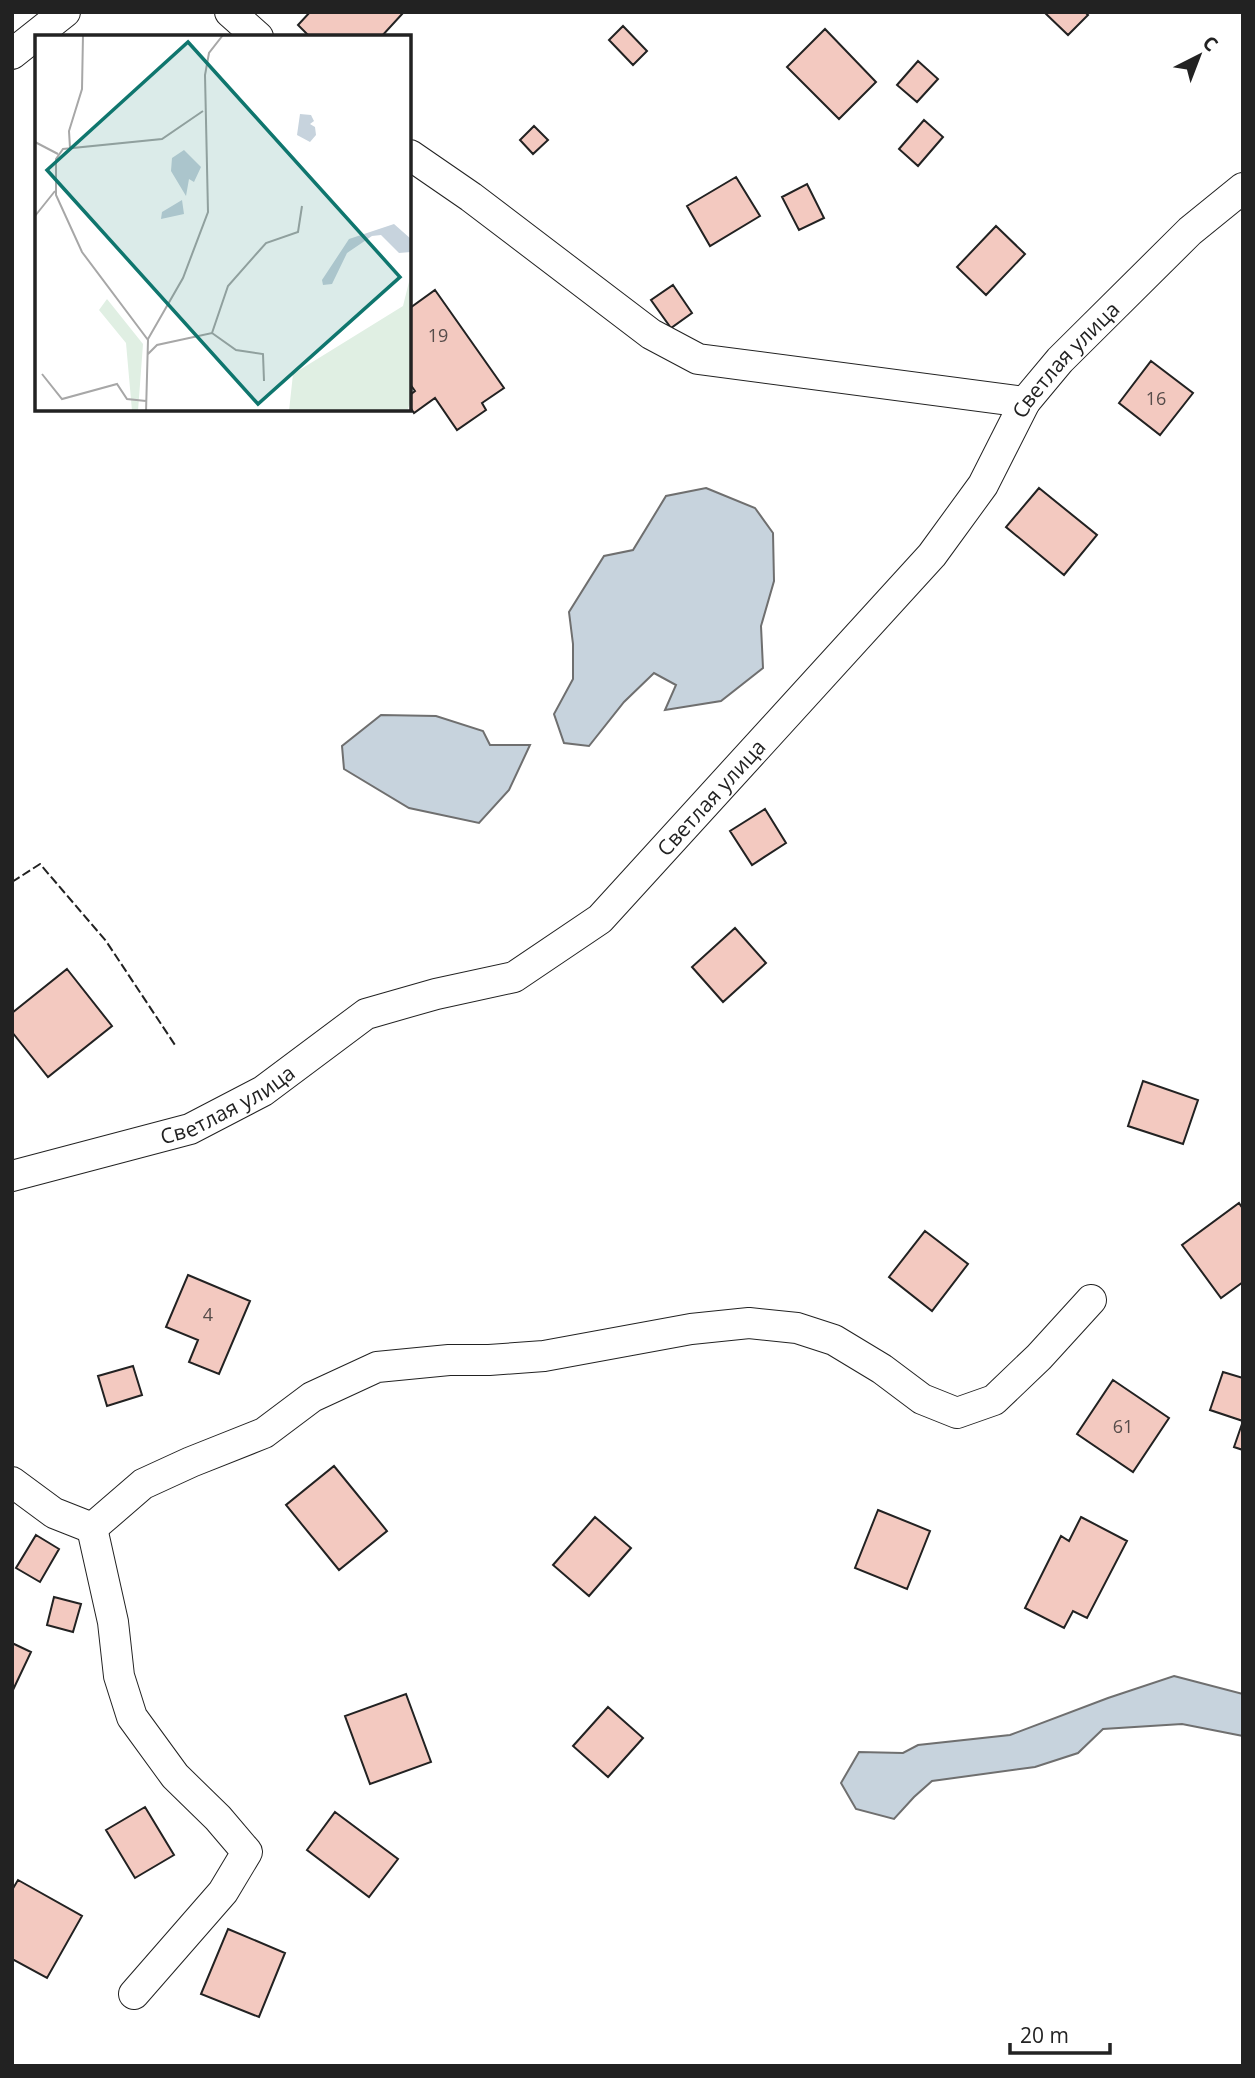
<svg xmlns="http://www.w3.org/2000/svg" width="1255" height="2078" font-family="'Open Sans',sans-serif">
  <rect width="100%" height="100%" fill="#fff"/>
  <!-- water -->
  <path fill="#c7d3dd" stroke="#6f6f6f" stroke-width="2" d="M 706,488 L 755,508 L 773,533 L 774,581 L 761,626 L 763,668 L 721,701 L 665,710 L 676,685 L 654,673 L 624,702 L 589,746 L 564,743 L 554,714 L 573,679 L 573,644 L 569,612 L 604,556 L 633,550 L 666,496 Z
    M 381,715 L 436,716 L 483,731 L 490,745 L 530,745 L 509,790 L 479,823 L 409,808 L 344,769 L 342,746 Z
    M 1174,1676 L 1243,1694 L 1243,1736 L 1182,1724 L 1103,1729 L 1078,1753 L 1035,1767 L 932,1781 L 914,1797 L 894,1819 L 856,1809 L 841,1783 L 859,1752 L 903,1753 L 918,1745 L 1010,1735 L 1108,1698 Z"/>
  <!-- building -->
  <path fill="#f3c9c0" stroke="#222" stroke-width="2" d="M 310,12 L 402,12 L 403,13 L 381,37 L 310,37 L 298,25 Z
    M 1044,12 L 1085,12 L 1088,15 L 1068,35 Z
    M 623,26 L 647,51 L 633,65 L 609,40 Z
    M 825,29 L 876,82 L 839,119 L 787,67 Z
    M 918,61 L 938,79 L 917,102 L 897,85 Z
    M 924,120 L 943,137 L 918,166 L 899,149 Z
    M 534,126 L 548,140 L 533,154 L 520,140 Z
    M 736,177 L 760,216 L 710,246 L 687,206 Z
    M 807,184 L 824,218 L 799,230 L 782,197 Z
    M 996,226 L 1025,254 L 986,295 L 957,267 Z
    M 673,285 L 692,313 L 671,328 L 651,300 Z
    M 435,290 L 504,388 L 482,403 L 486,410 L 457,430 L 435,398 L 414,413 L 410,407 L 410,395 L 415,391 L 410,384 L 411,364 L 410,308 Z
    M 1151,361 L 1193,393 L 1160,435 L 1119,403 Z
    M 1039,488 L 1097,535 L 1064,575 L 1006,527 Z
    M 765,809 L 786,843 L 752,865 L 730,831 Z
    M 735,928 L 766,963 L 723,1002 L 692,967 Z
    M 67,969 L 112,1026 L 48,1077 L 12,1032 L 12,1013 Z
    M 1143,1081 L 1198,1100 L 1183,1144 L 1128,1126 Z
    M 1239,1203 L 1243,1209 L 1243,1282 L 1221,1298 L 1182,1245 Z
    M 925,1231 L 968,1264 L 932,1311 L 889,1277 Z
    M 188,1275 L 250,1301 L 219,1374 L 189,1362 L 198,1340 L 166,1327 Z
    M 133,1366 L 142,1395 L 107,1406 L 98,1376 Z
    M 1223,1372 L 1243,1378 L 1243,1421 L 1210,1410 Z
    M 1113,1380 L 1169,1418 L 1133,1472 L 1077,1434 Z
    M 1243,1421 L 1243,1450 L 1234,1447 Z
    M 334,1466 L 387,1531 L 339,1570 L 286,1505 Z
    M 878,1510 L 930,1531 L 907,1589 L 855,1568 Z
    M 595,1517 L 631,1548 L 589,1596 L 553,1565 Z
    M 1081,1517 L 1127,1541 L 1087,1618 L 1073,1611 L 1064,1628 L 1025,1608 L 1061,1536 L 1069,1541 Z
    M 36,1535 L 59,1549 L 40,1582 L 16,1568 Z
    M 54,1597 L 81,1604 L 73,1632 L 47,1625 Z
    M 12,1643 L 31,1652 L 12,1692 Z
    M 406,1694 L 431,1762 L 370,1784 L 345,1716 Z
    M 608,1707 L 643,1738 L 608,1777 L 573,1746 Z
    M 145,1807 L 174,1855 L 135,1878 L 106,1830 Z
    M 335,1812 L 398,1859 L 369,1897 L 307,1850 Z
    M 18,1880 L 82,1916 L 47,1978 L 12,1959 L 12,1890 Z
    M 228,1929 L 285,1953 L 259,2017 L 201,1994 Z"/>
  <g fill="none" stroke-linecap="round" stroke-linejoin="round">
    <!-- minor casing -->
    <g stroke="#222" stroke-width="32">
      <g id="minor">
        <path d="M 230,12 L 258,37"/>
        <path d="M 12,54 L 65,12"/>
        <path d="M 410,155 L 471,197 L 651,334 L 698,359 L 1025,402"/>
        <path id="s1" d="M 12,1176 L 190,1129 L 263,1091 L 366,1014 L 436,994 L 514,977 L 600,919 L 932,555 L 983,485 L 1025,402 L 1060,360 L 1190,231 L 1243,188"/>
        <path d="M 12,1482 L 54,1513 L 92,1528"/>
        <path d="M 92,1528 L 143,1484 L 191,1462 L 264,1433 L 312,1397 L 377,1367 L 449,1360 L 489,1360 L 544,1356 L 691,1329 L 749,1323 L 797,1328 L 834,1340 L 882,1369 L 922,1399 L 957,1413 L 994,1400 L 1039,1357 L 1091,1300"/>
        <path d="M 92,1528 L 113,1622 L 119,1676 L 132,1717 L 175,1776 L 218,1818 L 247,1852 L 223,1892 L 134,1994"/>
      </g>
    </g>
    <!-- minor -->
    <use href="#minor" stroke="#fff" stroke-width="30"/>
    <!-- fence -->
    <path stroke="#222" stroke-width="2" stroke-dasharray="9 3.5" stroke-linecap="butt" d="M 12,882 L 40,864 L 106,941 L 175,1045"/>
  </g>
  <g text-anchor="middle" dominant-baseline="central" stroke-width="5" stroke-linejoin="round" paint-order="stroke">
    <!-- number labels -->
    <g font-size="18" fill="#564c4a">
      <text x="438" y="335">19</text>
      <text x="1156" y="398">16</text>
      <text x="208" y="1314">4</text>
      <text x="1123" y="1426">61</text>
    </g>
    <!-- street labels -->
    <g font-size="21" fill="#222" stroke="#fff">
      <text stroke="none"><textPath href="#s1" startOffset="1382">Светлая улица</textPath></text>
      <text stroke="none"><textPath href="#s1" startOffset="816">Светлая улица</textPath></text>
      <text stroke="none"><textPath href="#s1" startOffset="228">Светлая улица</textPath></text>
    </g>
  </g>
  <!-- overview -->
  <g transform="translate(35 35)">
    <rect width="376" height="376" fill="#fff"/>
    <path d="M 376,239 L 377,363 L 372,376 L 254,376 L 258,339 L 368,271 ZM 72,264 L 108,309 L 103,376 L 97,376 L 91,308 L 64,275 Z" fill="#e0efe3"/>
    <path d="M 265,79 L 276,80 L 279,86 L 275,89 L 280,92 L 281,100 L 275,107 L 262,100 ZM 149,115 L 166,132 L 159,147 L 154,144 L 151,161 L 136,136 L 137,123 ZM 147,165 L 149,179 L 126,184 L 127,177 ZM 359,189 L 376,204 L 376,217 L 364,218 L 346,200 L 337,201 L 312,218 L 297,249 L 288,250 L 287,245 L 314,204 Z" fill="#c7d3dd"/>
    <path fill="none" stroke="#a7a7a7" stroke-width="2" d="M 0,107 L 23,119M 35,113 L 34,96 L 47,54 L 48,0M 0,181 L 20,156M 177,298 L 193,251 L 231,208 L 263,197 L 267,171M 113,304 L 148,243 L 173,177 L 170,40 L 174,18 L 188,0M 113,319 L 122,310 L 177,298 L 201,315 L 228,319 L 229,346M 7,339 L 27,364 L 82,349 L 92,364 L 111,366M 111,377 L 113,305 L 47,217 L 21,160 L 21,124 L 28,114 L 127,104 L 168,76"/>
    <path fill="#0f766e" fill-opacity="0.15" stroke="#0f766e" stroke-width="3.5" d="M 153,7 L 365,242 L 223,369 L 12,135 Z"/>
    <rect width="376" height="376" fill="none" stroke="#222" stroke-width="3.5"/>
  </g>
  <!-- border -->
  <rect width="1255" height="2078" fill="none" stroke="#222222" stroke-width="28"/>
  <!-- north arrow -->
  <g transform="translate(1199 56) rotate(42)" stroke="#ffffff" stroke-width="5" paint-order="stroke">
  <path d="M0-5L12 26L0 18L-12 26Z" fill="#222222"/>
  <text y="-10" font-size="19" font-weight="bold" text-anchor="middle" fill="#222222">С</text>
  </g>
  <!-- scale -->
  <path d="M1010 2043v10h100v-10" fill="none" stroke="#222222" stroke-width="3.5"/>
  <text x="1020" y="2043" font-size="21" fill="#222222" stroke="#ffffff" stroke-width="5" paint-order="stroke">20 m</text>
</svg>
